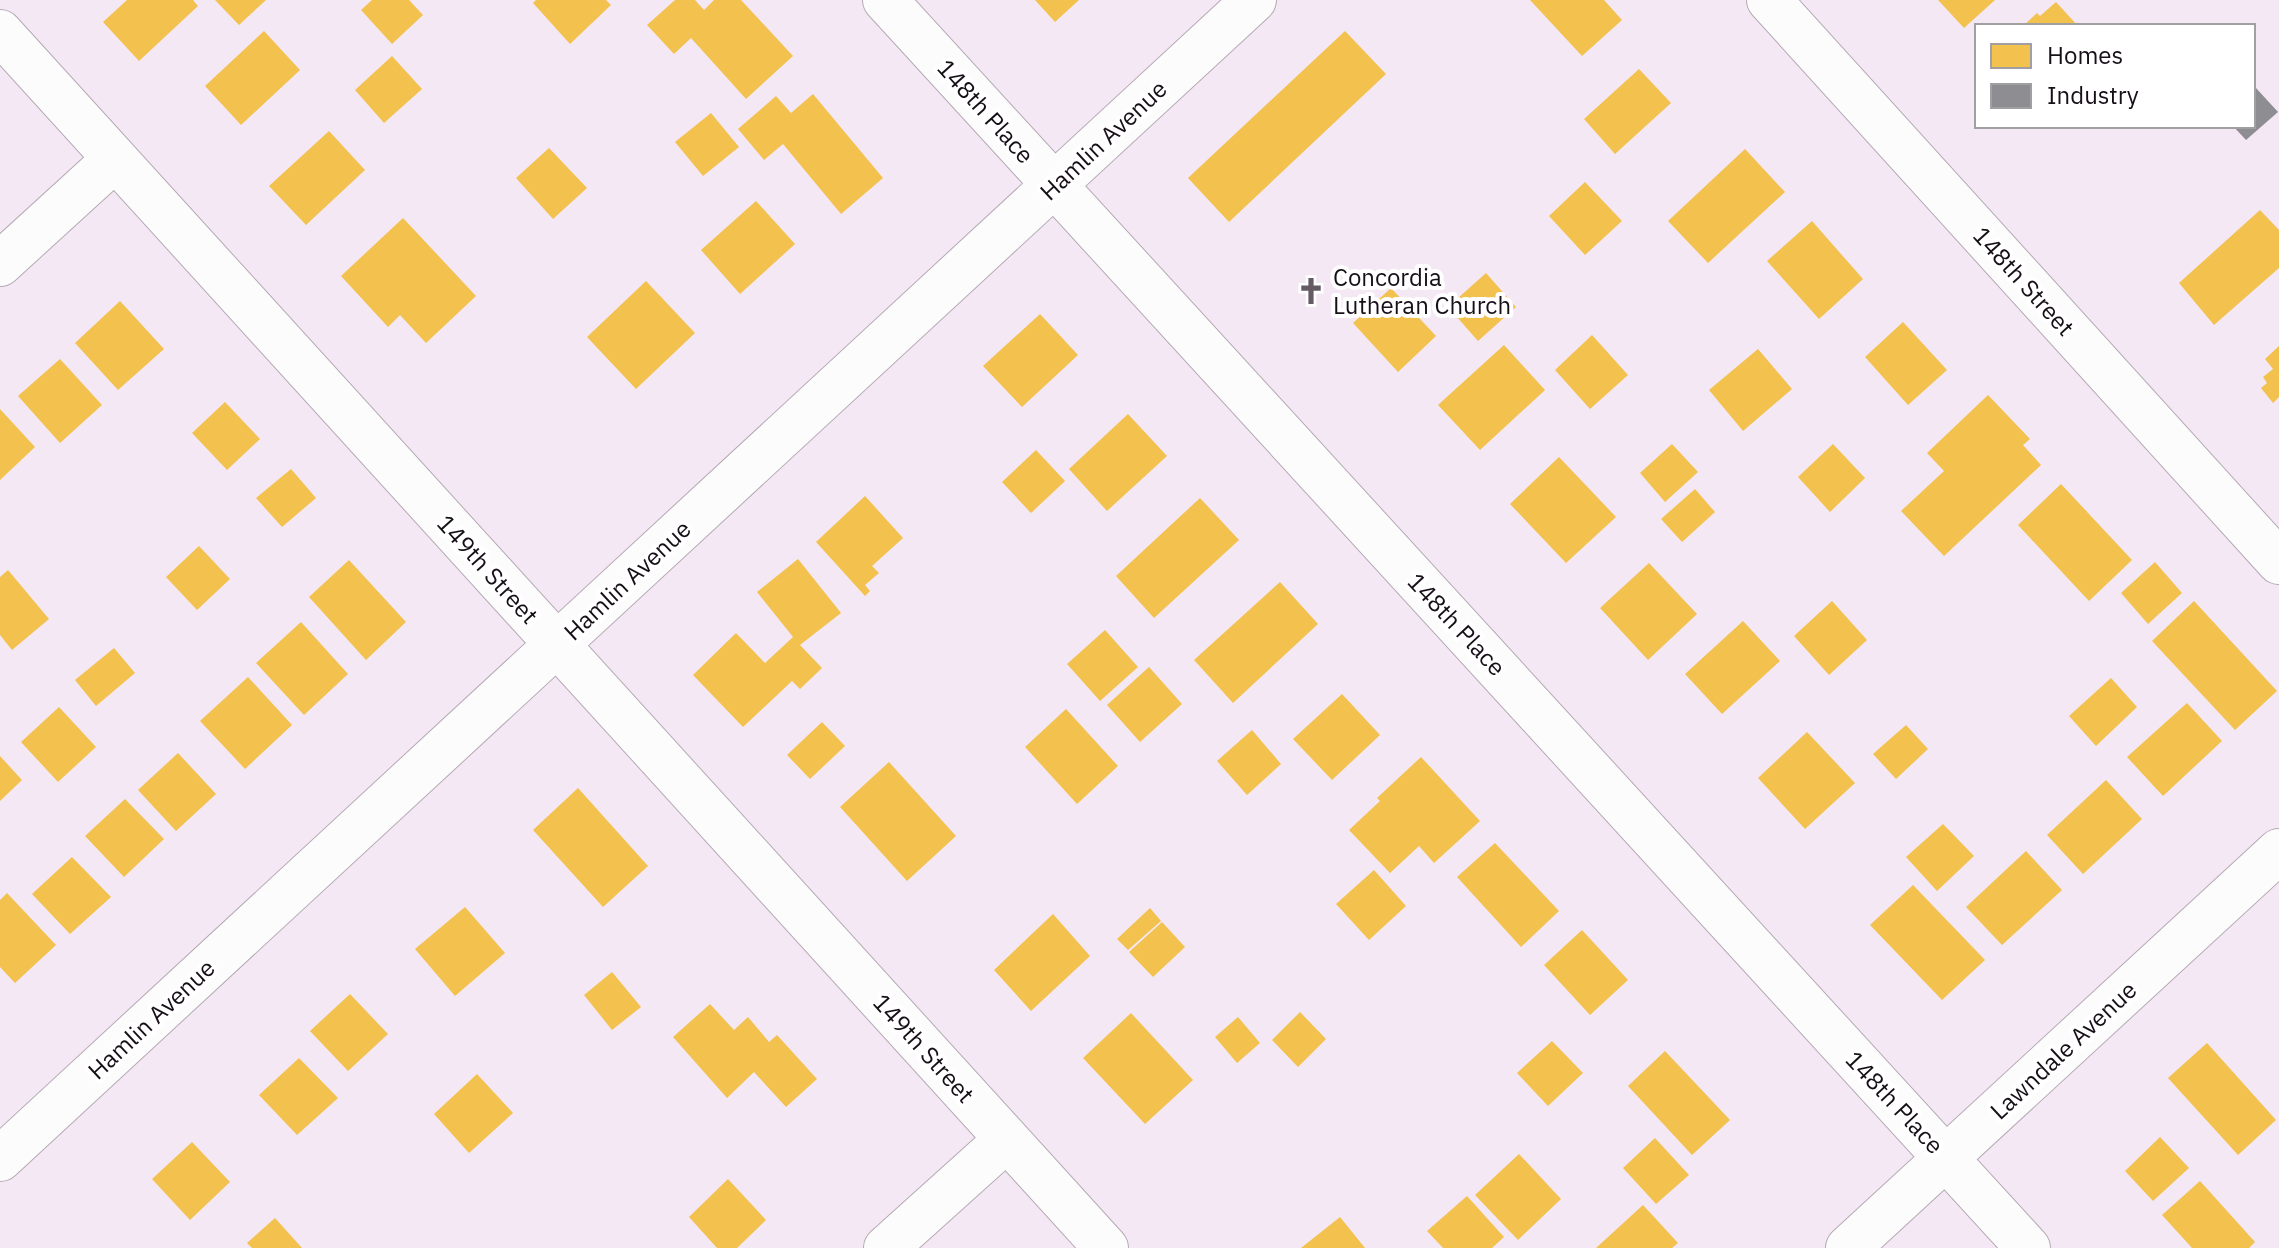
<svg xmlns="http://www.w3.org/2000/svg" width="2279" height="1248" font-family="'IBM Plex Sans',sans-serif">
  <rect width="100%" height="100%" fill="#f4e8f4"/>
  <!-- homes -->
  <path fill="#f2c14e" d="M 127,0 L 193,0 L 198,6 L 139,61 L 103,22 Z
    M 215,0 L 266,0 L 239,25 Z
    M 372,0 L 409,0 L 423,15 L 392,44 L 361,10 Z
    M 536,0 L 606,0 L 611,5 L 570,44 L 533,3 Z
    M 675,0 L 695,0 L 704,10 L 714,0 L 741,0 L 793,56 L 746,99 L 691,38 L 674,54 L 647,25 Z
    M 1035,0 L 1079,0 L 1055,22 Z
    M 1530,0 L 1604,0 L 1622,20 L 1582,56 Z
    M 1938,0 L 1995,0 L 1964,28 Z
    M 2056,2 L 2078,26 L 2023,26 L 2037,13 L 2040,16 Z
    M 264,31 L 300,70 L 241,125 L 205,86 Z
    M 1345,31 L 1386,74 L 1229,222 L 1188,178 Z
    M 392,56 L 422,89 L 384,123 L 355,90 Z
    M 1639,69 L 1671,103 L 1615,154 L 1584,119 Z
    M 813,94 L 883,178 L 841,214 L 783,144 L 764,160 L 738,129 L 776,96 L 791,113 Z
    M 711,113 L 739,147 L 703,176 L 675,142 Z
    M 329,131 L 365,170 L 306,225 L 269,186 Z
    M 549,148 L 587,188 L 553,219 L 516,178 Z
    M 1745,149 L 1785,192 L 1708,263 L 1668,221 Z
    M 1585,182 L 1622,221 L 1585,255 L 1549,216 Z
    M 756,201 L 795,244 L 740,294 L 701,250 Z
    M 2260,210 L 2279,230 L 2279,268 L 2214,325 L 2179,283 Z
    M 403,218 L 476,296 L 426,343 L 400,315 L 388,327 L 341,276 Z
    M 1812,221 L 1863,279 L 1819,319 L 1767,261 Z
    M 1486,273 L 1516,307 L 1478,341 L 1448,307 Z
    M 646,281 L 695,333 L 636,389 L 587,337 Z
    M 1391,288 L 1436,336 L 1398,372 L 1353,323 Z
    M 120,301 L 164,349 L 118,390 L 75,343 Z
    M 1040,314 L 1078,355 L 1022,407 L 983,366 Z
    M 1903,322 L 1947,370 L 1908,405 L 1865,357 Z
    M 1592,335 L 1628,375 L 1590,409 L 1555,370 Z
    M 1504,345 L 1545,390 L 1480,450 L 1438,405 Z
    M 2279,346 L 2279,397 L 2273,403 L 2261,388 L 2267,383 L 2263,377 L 2273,369 L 2265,359 Z
    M 1758,349 L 1792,389 L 1743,431 L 1709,390 Z
    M 60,359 L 102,405 L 60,443 L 18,396 Z
    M 1988,395 L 2030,439 L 2023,445 L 2041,465 L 1944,556 L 1901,511 L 1944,471 L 1927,453 Z
    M 225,402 L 260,439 L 227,470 L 192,433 Z
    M 0,409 L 35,447 L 0,480 Z
    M 1128,414 L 1167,456 L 1107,511 L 1069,469 Z
    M 1672,444 L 1698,472 L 1665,502 L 1640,473 Z
    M 1833,444 L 1865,478 L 1830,512 L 1798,477 Z
    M 1036,450 L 1065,481 L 1031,513 L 1002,482 Z
    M 1559,457 L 1616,517 L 1566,563 L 1510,504 Z
    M 291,469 L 316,498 L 282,527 L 256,498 Z
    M 2061,484 L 2132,560 L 2089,601 L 2018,525 Z
    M 1695,489 L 1715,512 L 1682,542 L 1661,519 Z
    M 865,496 L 903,538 L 872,566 L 879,573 L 865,585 L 870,591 L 865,596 L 816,542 Z
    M 1200,498 L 1239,540 L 1154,618 L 1116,576 Z
    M 199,546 L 230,579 L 197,610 L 166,577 Z
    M 798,559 L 841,613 L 800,645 L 822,668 L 800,689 L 792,681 L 743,727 L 693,675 L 736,633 L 765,663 L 793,637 L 757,592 Z
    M 349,560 L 406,622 L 366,660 L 309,597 Z
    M 2155,562 L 2182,593 L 2148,624 L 2121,593 Z
    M 1649,563 L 1697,614 L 1648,660 L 1600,608 Z
    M 8,570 L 49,619 L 12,650 L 0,635 L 0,577 Z
    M 1280,582 L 1318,624 L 1233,703 L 1194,660 Z
    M 1832,601 L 1867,640 L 1829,675 L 1794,636 Z
    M 2194,601 L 2277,691 L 2235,730 L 2152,641 Z
    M 1743,621 L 1780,661 L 1722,714 L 1685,674 Z
    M 301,622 L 348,674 L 304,715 L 256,663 Z
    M 1105,630 L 1138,667 L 1100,701 L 1067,664 Z
    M 114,648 L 135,673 L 96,706 L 75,680 Z
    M 1149,667 L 1182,704 L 1140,742 L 1107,705 Z
    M 248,677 L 292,725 L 245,769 L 200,721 Z
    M 2111,678 L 2137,707 L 2096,746 L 2069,716 Z
    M 1342,694 L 1380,735 L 1332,780 L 1293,739 Z
    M 2187,703 L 2222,741 L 2163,796 L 2127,757 Z
    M 59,707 L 96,747 L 58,782 L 21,742 Z
    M 1066,709 L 1118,766 L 1077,804 L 1025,747 Z
    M 822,722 L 845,746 L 810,779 L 787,755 Z
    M 1906,725 L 1928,749 L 1896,779 L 1873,754 Z
    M 1252,730 L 1281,764 L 1247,795 L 1217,761 Z
    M 1807,732 L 1855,783 L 1805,829 L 1758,778 Z
    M 178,753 L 216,794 L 176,831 L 138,790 Z
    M 0,756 L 22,780 L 0,801 Z
    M 1421,757 L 1480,821 L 1434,863 L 1419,846 L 1390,873 L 1349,830 L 1380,801 L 1377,798 Z
    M 889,762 L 956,836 L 907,881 L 840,807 Z
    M 2106,780 L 2142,819 L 2083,874 L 2047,835 Z
    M 578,788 L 648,866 L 603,907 L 533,830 Z
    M 125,799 L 164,839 L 124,877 L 85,836 Z
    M 1943,824 L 1974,856 L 1937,891 L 1906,857 Z
    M 1495,843 L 1559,911 L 1521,947 L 1457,877 Z
    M 2026,851 L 2062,890 L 2002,945 L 1966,907 Z
    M 72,857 L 111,897 L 70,934 L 32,894 Z
    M 1374,870 L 1406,906 L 1369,940 L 1336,904 Z
    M 1913,885 L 1985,960 L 1942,1000 L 1870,925 Z
    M 7,893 L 56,945 L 15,983 L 0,967 L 0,900 Z
    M 465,907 L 505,953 L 455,996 L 415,949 Z
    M 1150,908 L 1161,921 L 1128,950 L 1117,939 Z
    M 1053,914 L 1090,956 L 1031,1011 L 994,970 Z
    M 1162,922 L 1185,947 L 1153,977 L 1129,952 Z
    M 1582,930 L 1628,980 L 1590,1015 L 1544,965 Z
    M 612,972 L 641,1007 L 612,1030 L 584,995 Z
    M 350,994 L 388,1034 L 348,1071 L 310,1031 Z
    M 710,1004 L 734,1030 L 748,1017 L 769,1042 L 777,1035 L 817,1079 L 786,1107 L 754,1072 L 727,1098 L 673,1037 Z
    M 1300,1012 L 1326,1039 L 1298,1067 L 1272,1040 Z
    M 1131,1013 L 1193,1080 L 1145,1124 L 1083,1058 Z
    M 1238,1017 L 1260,1043 L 1237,1063 L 1215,1037 Z
    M 1552,1041 L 1583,1073 L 1548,1106 L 1517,1073 Z
    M 2207,1043 L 2276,1120 L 2238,1155 L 2168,1078 Z
    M 1665,1051 L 1730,1120 L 1692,1155 L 1628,1086 Z
    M 299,1058 L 338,1098 L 297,1135 L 259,1095 Z
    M 477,1074 L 513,1113 L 469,1153 L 434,1114 Z
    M 2160,1137 L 2189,1168 L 2153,1201 L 2125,1171 Z
    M 1655,1138 L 1689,1175 L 1656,1204 L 1623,1168 Z
    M 192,1142 L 230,1182 L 190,1220 L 152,1179 Z
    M 1519,1154 L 1561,1199 L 1518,1240 L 1475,1195 Z
    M 728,1179 L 766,1220 L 737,1248 L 717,1248 L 689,1217 Z
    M 2200,1181 L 2255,1242 L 2249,1248 L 2192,1248 L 2162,1215 Z
    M 1467,1196 L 1504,1237 L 1492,1248 L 1443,1248 L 1427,1231 Z
    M 1643,1205 L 1678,1243 L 1672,1248 L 1596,1248 Z
    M 1340,1217 L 1365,1248 L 1301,1248 Z
    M 275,1218 L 302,1248 L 252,1248 L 247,1243 Z"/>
  <!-- industry -->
  <path fill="#8d8d92" d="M 2256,88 L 2278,112 L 2246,140 L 2233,126 L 2253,126 L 2253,91 Z"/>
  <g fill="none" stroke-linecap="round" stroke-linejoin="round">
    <!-- minor casing -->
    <g stroke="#b4aab4" stroke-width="46">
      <path id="minor" d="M 885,0 L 2028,1248
        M 1769,0 L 2279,562
        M 0,32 L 1106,1248
        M 0,264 L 115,159
        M 0,1159 L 1254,0
        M 886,1248 L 1007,1139
        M 1848,1248 L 2279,851"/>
    </g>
    <!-- minor -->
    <use href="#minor" stroke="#fdfcfd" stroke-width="44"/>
  </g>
  <!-- icons -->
  <defs>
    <g id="church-bare" transform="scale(2.16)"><path d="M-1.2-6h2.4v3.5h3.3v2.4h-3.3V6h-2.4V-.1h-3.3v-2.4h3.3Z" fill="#645b65" stroke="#fff" stroke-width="2.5" paint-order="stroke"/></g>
  </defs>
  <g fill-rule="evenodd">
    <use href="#church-bare" x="1311" y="291"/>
  </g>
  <g text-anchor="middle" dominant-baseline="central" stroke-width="8" stroke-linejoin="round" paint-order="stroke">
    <!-- street labels -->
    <g font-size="24" fill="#170f18" stroke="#fff">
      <text transform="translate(986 111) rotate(48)">148th Place</text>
      <text transform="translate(1103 140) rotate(-43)">Hamlin Avenue</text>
      <text transform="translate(2024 281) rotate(48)">148th Street</text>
      <text transform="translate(488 569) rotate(48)">149th Street</text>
      <text transform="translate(627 580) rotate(-43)">Hamlin Avenue</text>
      <text transform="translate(1457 624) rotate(47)">148th Place</text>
      <text transform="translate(151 1019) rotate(-43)">Hamlin Avenue</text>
      <text transform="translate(924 1048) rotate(48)">149th Street</text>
      <text transform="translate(2063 1050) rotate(-43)">Lawndale Avenue</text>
      <text transform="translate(1895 1102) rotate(47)">148th Place</text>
    </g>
    <!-- poi labels -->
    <g font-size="24" fill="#170f18" stroke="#fff" text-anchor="start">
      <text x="1333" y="277">Concordia<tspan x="1333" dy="28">Lutheran Church</tspan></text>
    </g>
  </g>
  <!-- legend -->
  <rect x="1975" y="24" width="280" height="104" fill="#ffffff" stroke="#a29fa3" stroke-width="2"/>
  <rect x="1991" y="44" width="40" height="24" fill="#f2c14e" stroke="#a29fa3" stroke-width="2"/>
  <text x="2047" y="64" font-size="24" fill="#170f18">Homes</text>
  <rect x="1991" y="84" width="40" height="24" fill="#8d8d92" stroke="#a29fa3" stroke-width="2"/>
  <text x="2047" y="104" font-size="24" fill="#170f18">Industry</text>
</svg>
